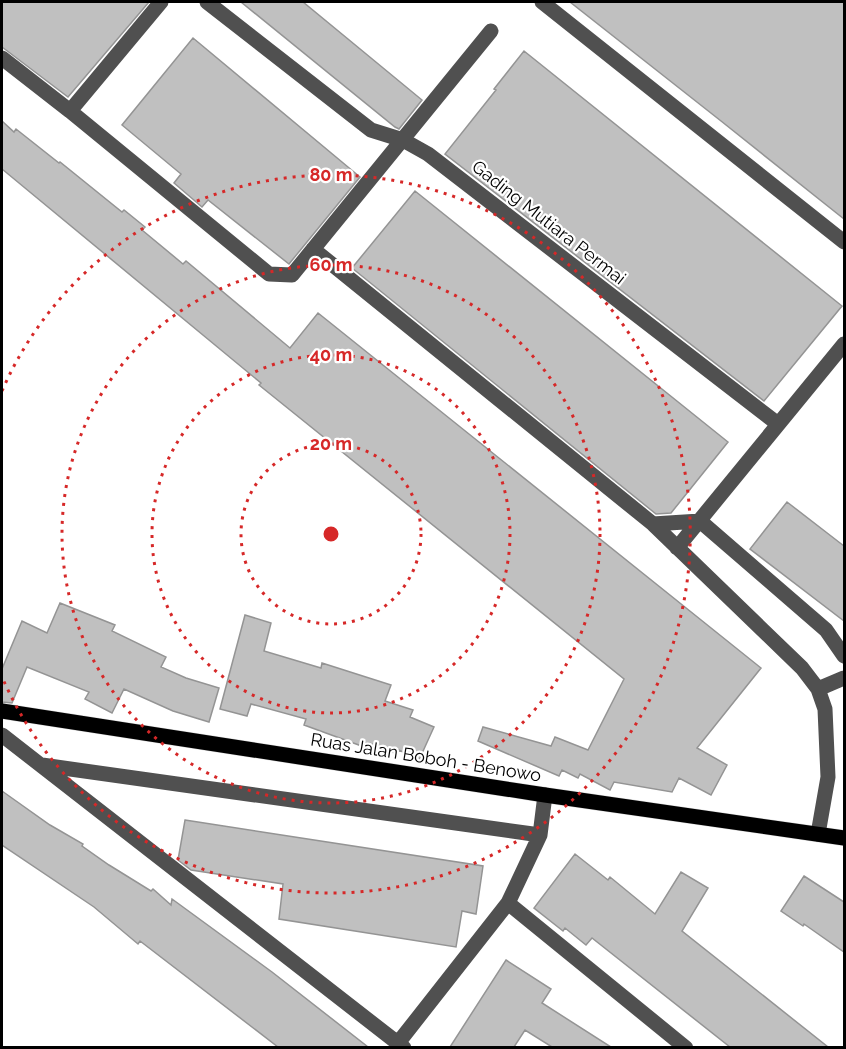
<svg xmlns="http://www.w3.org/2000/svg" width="846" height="1049" font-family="Raleway,sans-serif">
  <rect width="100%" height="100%" fill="#fff"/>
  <!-- building -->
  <path fill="#c0c0c0" stroke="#949494" stroke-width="1.5" d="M 2,2 L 149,2 L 68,97 L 2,47 Z
    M 241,2 L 303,2 L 422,100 L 399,129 L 395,127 Z
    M 570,2 L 844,2 L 844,219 L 721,121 Z
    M 193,38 L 360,177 L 289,264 L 208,200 L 202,207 L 174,183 L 181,174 L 122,125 Z
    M 524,51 L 842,306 L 764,401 L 445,154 L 496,90 L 494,89 Z
    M 2,121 L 14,132 L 16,129 L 59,163 L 60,162 L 122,212 L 124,210 L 145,227 L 142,230 L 183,264 L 186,261 L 290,348 L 318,313 L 761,668 L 697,748 L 727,765 L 711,795 L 679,778 L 672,792 L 614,782 L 610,790 L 580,774 L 578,778 L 562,770 L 559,776 L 478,741 L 483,727 L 551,746 L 555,737 L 588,750 L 624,679 L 259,385 L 261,383 L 2,169 Z
    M 415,191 L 728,442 L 671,513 L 656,514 L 352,268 Z
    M 787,502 L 844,546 L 844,621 L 750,549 Z
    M 60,603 L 115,625 L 112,631 L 166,657 L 161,667 L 186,678 L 219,688 L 209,722 L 173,711 L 124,689 L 112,713 L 85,699 L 89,692 L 27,667 L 12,703 L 2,702 L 2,669 L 22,621 L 47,633 Z
    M 245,615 L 271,623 L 264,651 L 321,668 L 322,663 L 391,685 L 385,701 L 413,710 L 410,717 L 434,727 L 419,760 L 399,750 L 397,754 L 369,743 L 367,748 L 304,725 L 306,719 L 251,704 L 247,716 L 220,709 Z
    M 2,791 L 50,825 L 83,844 L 82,846 L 109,865 L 151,891 L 153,889 L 171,905 L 172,899 L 272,972 L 368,1047 L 278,1047 L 140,941 L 138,944 L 94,907 L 2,845 Z
    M 185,820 L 483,866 L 476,914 L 462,911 L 456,947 L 279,919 L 283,884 L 191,870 L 178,860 Z
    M 575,854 L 608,880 L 610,877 L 655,914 L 681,872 L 708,888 L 682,931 L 828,1047 L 730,1047 L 592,938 L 586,945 L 565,928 L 563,931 L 534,908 Z
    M 804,876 L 844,902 L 844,952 L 804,924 L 803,926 L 781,911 Z
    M 506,960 L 551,989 L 542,1003 L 611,1047 L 552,1047 L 525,1030 L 514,1047 L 450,1047 Z"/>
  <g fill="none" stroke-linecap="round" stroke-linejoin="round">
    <!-- major casing -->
    <g stroke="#dbdbdb" stroke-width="16">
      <path id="major" d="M 2,711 L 545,795 L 844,838"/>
    </g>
    <!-- minor -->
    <path stroke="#505050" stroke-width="15" d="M 207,2 L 371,130 L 403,140 L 428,154 L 778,424
      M 542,2 L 844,242
      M 2,58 L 70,111 L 269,274 L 292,275 L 491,31
      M 70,111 L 161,2
      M 313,249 L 653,524 L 802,668 L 818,689 L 825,709 L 828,777 L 818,834
      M 653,524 L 700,521 L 826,630 L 844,656
      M 677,548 L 844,344
      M 818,689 L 844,678
      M 2,735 L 404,1048
      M 42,765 L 540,835
      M 508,903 L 686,1048
      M 398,1043 L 508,903 L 540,835 L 545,795"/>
    <!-- major -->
    <use href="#major" stroke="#000" stroke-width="15"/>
  </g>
  <!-- distance rings -->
  <g fill="none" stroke="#d62828" stroke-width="3" stroke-dasharray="3 6">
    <circle cx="331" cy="534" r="90"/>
    <circle cx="331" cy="534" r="179"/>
    <circle cx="331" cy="534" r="269"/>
    <path d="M2 391A359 359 0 1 1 2 677"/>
  </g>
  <g text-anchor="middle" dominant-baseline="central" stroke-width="4.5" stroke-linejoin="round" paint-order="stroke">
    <!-- street labels -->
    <g font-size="18" fill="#000" stroke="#fff">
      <text transform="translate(549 222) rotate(38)">Gading Mutiara Permai</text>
      <text transform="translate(426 757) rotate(9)">Ruas Jalan Boboh - Benowo</text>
    </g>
  </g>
  <circle cx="331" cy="534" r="9" fill="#d62828" stroke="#fff" stroke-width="3"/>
  <g font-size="18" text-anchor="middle" font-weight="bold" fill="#d62828" stroke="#fff" stroke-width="4.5" stroke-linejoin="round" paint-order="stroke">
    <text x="331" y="181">80 m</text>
    <text x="331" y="271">60 m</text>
    <text x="331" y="361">40 m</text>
    <text x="331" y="450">20 m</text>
  </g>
  <!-- border -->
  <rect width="846" height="1049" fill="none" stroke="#000000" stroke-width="6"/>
</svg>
